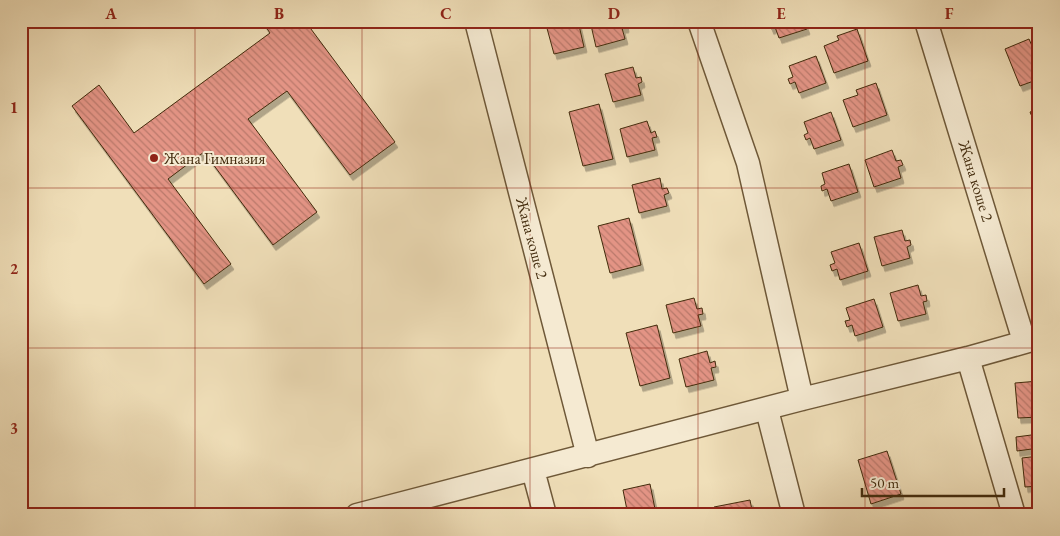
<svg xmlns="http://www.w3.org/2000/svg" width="1060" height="536" font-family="'EB Garamond',serif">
  <defs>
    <pattern id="building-back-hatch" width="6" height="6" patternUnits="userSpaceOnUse" patternTransform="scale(1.25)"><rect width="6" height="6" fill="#e39485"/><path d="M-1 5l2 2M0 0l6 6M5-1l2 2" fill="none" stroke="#ba796b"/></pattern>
    <filter id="shadow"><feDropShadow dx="3" dy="5.5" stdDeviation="0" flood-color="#0004"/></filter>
  </defs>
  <rect width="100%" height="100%" fill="#f0dfb9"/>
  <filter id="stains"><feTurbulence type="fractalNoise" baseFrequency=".004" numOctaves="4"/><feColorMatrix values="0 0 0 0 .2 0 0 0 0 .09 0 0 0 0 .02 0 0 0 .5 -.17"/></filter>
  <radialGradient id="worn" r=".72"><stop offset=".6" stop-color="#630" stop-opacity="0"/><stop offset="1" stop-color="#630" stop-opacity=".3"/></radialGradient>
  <!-- building -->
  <path fill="url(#building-back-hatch)" stroke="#422b0d" filter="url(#shadow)" d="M 262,21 L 305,21 L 395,142 L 350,175 L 287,91 L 248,119 L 317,212 L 273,245 L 204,152 L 168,179 L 231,264 L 204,284 L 72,106 L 99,85 L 134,133 L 270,33 Z
    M 545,21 L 578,21 L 584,47 L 554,54 Z
    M 590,21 L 625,21 L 626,27 L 622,28 L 625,39 L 596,47 Z
    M 773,21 L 804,21 L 807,29 L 779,38 L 775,27 L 771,29 L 769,24 Z
    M 857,29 L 868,61 L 834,73 L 824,46 L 839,40 L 837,36 Z
    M 1029,39 L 1039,62 L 1039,79 L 1020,86 L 1005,49 Z
    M 816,56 L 826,83 L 799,93 L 795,82 L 790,84 L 788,79 L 793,77 L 789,66 Z
    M 633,67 L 636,78 L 641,77 L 642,82 L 638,84 L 641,95 L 613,102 L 605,74 Z
    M 876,83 L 887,115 L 853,127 L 843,100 L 858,95 L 856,90 Z
    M 599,104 L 613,159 L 583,166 L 569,112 Z
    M 1039,109 L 1039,133 L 1030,112 Z
    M 831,112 L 841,140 L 814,149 L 810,138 L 806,140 L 804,135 L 808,133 L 804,122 Z
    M 647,121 L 651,133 L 655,131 L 657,137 L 652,138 L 655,150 L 627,157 L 620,129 Z
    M 892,150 L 896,161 L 901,160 L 903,165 L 898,167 L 901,178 L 874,187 L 865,160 Z
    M 849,164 L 858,192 L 831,201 L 827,189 L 822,191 L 821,186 L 825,184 L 822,173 Z
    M 660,178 L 662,189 L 667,188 L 669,193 L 664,195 L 667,206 L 639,213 L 632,185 Z
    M 629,218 L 641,265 L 610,273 L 598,226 Z
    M 902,230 L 905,241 L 910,240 L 911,245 L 907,247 L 910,258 L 882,266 L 874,237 Z
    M 859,243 L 868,271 L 840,280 L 837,269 L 832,271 L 830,265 L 835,263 L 831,252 Z
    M 918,285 L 921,296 L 926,295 L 927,301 L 923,302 L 926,314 L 898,321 L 890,293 Z
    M 694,298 L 697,309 L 702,308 L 703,314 L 698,315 L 701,326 L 673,333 L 666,305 Z
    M 874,299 L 883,327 L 855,336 L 852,325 L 847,327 L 845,321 L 850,320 L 846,308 Z
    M 657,325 L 670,378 L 640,386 L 626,333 Z
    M 707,351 L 710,363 L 715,361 L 716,367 L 711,368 L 714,380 L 686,387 L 679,359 Z
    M 1039,381 L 1039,417 L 1018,418 L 1015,383 Z
    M 1039,434 L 1039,448 L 1017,451 L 1016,437 Z
    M 887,451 L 901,494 L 871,504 L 858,460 Z
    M 1039,456 L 1039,486 L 1025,487 L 1022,458 Z
    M 650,484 L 656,514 L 628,515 L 623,490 Z
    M 750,500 L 753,515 L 715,515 L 714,507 Z"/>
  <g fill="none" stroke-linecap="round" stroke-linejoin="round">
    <!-- street casing -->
    <g stroke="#6e5838" stroke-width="25">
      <path id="street" d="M 476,21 L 588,456
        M 699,21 L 748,163 L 802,399
        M 926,21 L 1024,341
        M 968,358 L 1014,515
        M 767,410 L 794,515
        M 533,470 L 545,515
        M 357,515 L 802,399 L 968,358 L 1039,338"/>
    </g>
    <!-- street -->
    <use href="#street" stroke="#f5ead2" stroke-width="22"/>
  </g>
  <!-- grid -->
  <path fill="none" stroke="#8f2418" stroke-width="1" stroke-opacity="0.55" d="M 195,21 L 195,515M 362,21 L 362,515M 530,21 L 530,515M 698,21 L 698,515M 865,21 L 865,515M 21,188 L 1039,188M 21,348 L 1039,348"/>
  <!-- markers -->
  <circle fill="#8f2418" stroke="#f5ead2" stroke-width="2" cx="154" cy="158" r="5"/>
  <g text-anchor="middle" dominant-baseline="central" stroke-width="4" stroke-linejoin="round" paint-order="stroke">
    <!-- poi labels -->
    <g font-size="16" fill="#422b0d" stroke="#f5ead2" text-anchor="start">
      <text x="164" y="158">Жана Гимназия</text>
    </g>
    <!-- street labels -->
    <g font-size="16" fill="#422b0d" stroke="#f5ead2">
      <text transform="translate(976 181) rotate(73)">Жана коше 2</text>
      <text transform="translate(532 238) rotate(75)">Жана коше 2</text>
    </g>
  </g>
  <!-- margin -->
  <rect width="1060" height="536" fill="none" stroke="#f0dfb9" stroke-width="55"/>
  <!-- scale -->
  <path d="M862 488v8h142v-8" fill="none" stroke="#422b0d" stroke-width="2.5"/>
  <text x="870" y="488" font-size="15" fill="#422b0d" stroke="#f5ead2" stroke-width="4" paint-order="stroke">50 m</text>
  <rect x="28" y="28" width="1004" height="480" fill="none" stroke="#8f2418" stroke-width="2"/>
  <g font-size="16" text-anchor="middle" font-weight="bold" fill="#8f2418">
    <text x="111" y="19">A</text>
    <text x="279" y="19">B</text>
    <text x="446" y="19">C</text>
    <text x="614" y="19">D</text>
    <text x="781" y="19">E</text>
    <text x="949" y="19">F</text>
    <text x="14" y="113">1</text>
    <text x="14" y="274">2</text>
    <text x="14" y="434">3</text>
  </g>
  <rect width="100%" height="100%" filter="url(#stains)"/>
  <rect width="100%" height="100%" fill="url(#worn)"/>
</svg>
